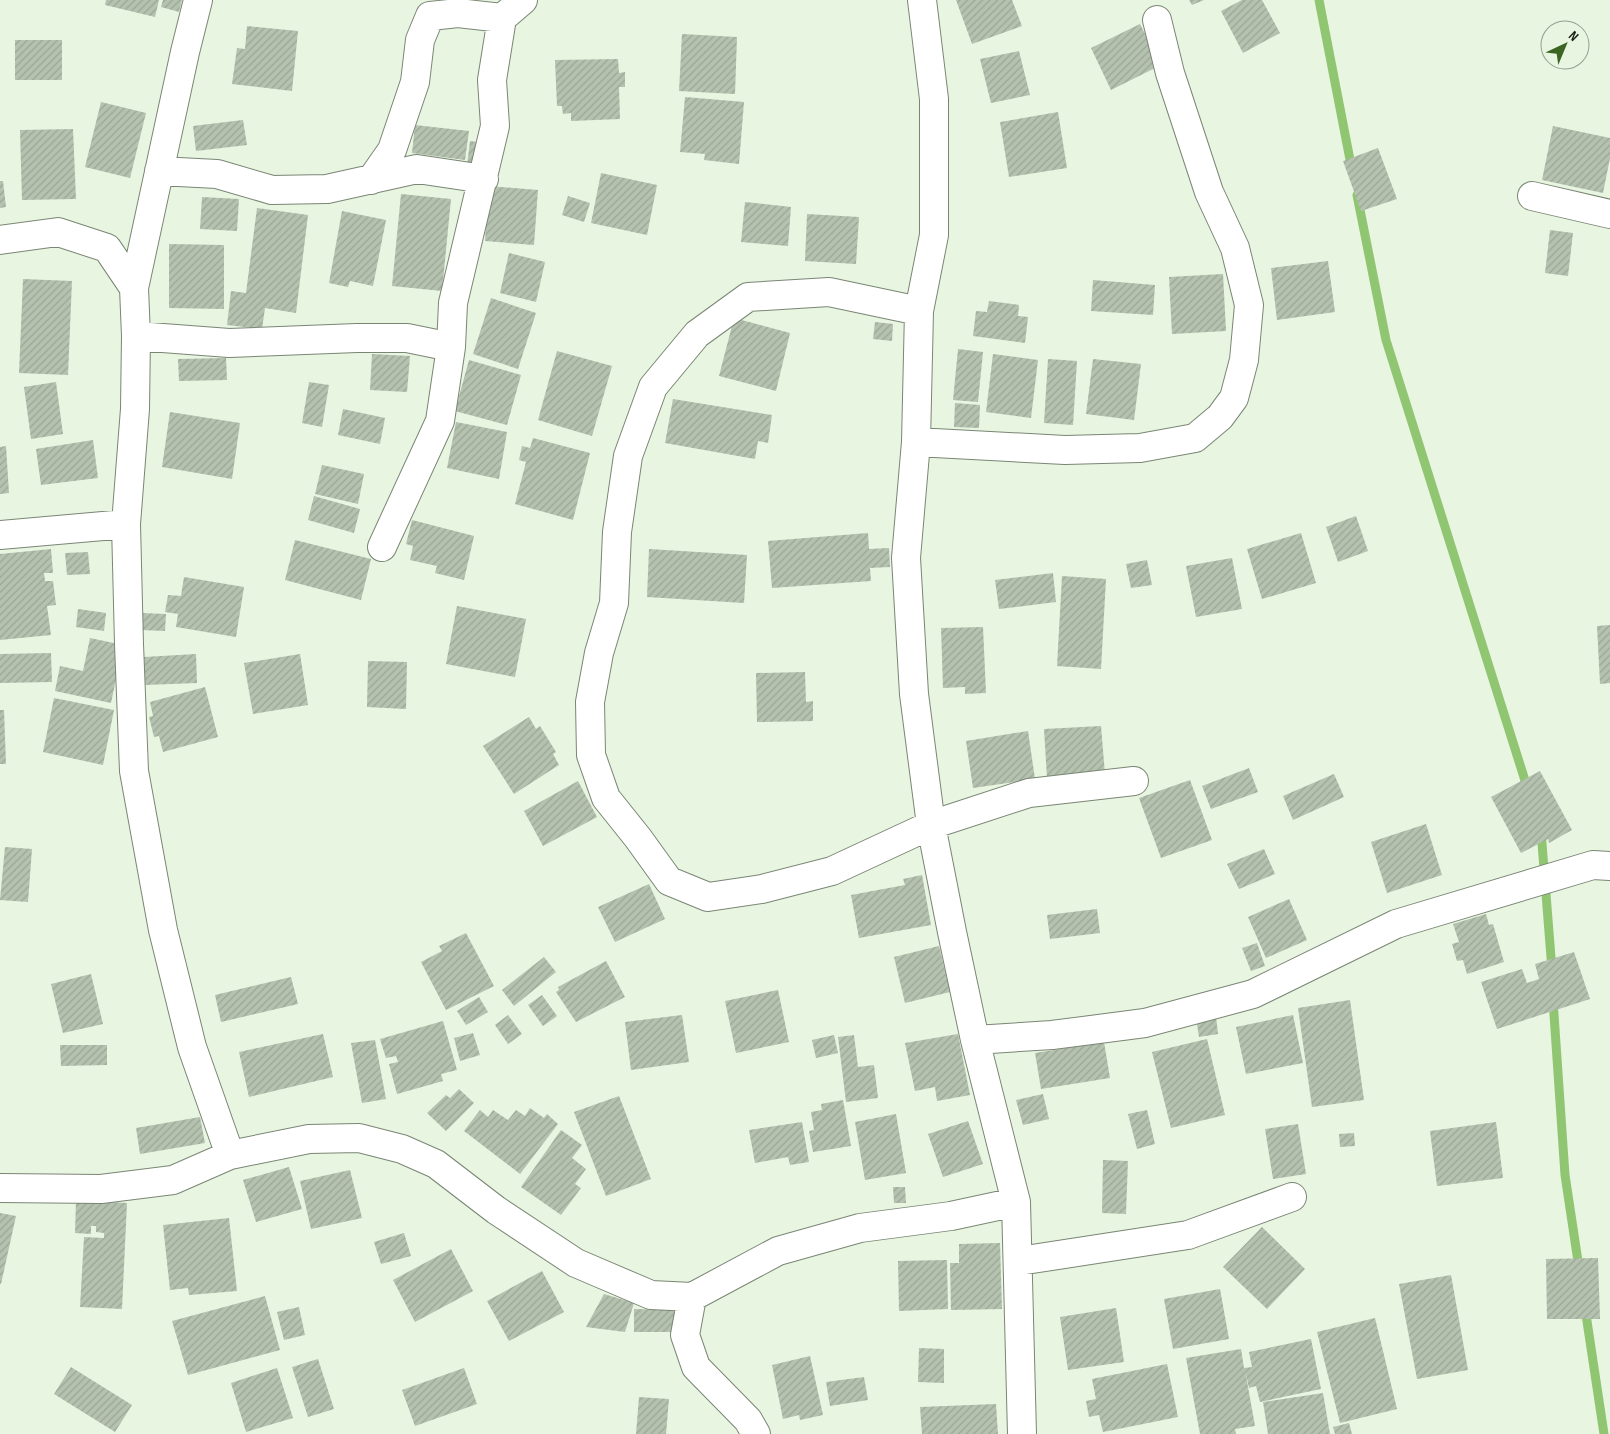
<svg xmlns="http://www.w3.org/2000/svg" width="1610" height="1434" font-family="'Sofia Sans Condensed',sans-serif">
  <defs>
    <pattern id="building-hatch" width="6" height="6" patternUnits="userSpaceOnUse" patternTransform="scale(1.25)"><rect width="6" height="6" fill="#b5c2af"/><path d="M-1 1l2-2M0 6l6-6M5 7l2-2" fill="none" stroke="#9ba696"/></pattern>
  </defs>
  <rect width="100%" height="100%" fill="#e8f5e1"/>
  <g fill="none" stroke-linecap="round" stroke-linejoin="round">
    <!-- stream -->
    <path stroke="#90c572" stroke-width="9" d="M 1319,0 L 1352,170
      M 1357,195 L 1386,340 L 1528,790
      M 1541,831 L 1552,970
      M 1553,1000 L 1565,1175 L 1579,1268
      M 1585,1308 L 1604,1434"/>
  </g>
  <!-- building -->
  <path fill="url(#building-hatch)" d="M 106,0 L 159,0 L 155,17 L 105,5 Z
    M 163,0 L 182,0 L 179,12 L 161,7 Z
    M 956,0 L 1012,0 L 1022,26 L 972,44 Z
    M 1189,0 L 1204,0 L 1192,5 Z
    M 1242,0 L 1262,0 L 1280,33 L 1243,53 L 1221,11 Z
    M 1140,24 L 1161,65 L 1111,90 L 1091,48 Z
    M 247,26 L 298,31 L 292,91 L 232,84 L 237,48 L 245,49 Z
    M 682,34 L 737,37 L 735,94 L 679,91 Z
    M 15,40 L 62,40 L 62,80 L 15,80 Z
    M 1019,51 L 1030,95 L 991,103 L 980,59 Z
    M 618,59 L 619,73 L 625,72 L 625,87 L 619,87 L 620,119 L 571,121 L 571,113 L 563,114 L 562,106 L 557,106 L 555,60 Z
    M 685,97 L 744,102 L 739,164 L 704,160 L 705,154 L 680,152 Z
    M 101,102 L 146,113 L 130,178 L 85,167 Z
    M 1058,112 L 1067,168 L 1009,177 L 1000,122 Z
    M 243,120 L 247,145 L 196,151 L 193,126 Z
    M 415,125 L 469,131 L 465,160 L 412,153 Z
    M 1553,126 L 1610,138 L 1610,158 L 1603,193 L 1542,180 Z
    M 73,129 L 76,199 L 22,200 L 20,130 Z
    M 470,141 L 485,143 L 482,167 L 467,165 Z
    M 1378,148 L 1397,199 L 1361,211 L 1343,161 Z
    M 601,173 L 657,185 L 647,235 L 591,223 Z
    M 0,181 L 3,181 L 6,207 L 0,208 Z
    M 488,186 L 538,190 L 534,245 L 485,241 Z
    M 401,194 L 451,199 L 442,291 L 392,286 Z
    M 568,196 L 590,203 L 584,222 L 562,215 Z
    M 202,197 L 239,199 L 237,231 L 200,229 Z
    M 745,202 L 791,207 L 788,246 L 741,242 Z
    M 257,208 L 308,215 L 296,313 L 265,308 L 262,329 L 227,325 L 231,291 L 246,293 Z
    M 342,211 L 386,220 L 373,286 L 350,281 L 348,287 L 329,283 Z
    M 807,214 L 859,217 L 856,264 L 805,261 Z
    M 1550,230 L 1573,233 L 1568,276 L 1545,273 Z
    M 169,244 L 224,245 L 224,309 L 169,308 Z
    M 509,253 L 545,262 L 536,302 L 500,293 Z
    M 1328,261 L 1335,312 L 1277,320 L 1271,268 Z
    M 1223,274 L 1226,331 L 1172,334 L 1169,277 Z
    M 23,279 L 72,281 L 68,375 L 19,373 Z
    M 1093,280 L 1155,285 L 1153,315 L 1091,311 Z
    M 491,298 L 536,313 L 518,369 L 473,354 Z
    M 989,301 L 1019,305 L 1018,316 L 1028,317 L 1025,343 L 973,336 L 976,311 L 987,312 Z
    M 734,318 L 790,333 L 776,391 L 719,376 Z
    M 875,322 L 893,324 L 892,341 L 873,339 Z
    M 958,349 L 983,352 L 978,402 L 953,400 Z
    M 557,351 L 612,366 L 592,436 L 538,420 Z
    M 372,354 L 410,356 L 407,392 L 370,390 Z
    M 993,354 L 1038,360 L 1031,418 L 986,412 Z
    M 226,358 L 227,380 L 179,381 L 178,359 Z
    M 1048,359 L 1077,361 L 1073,425 L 1044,423 Z
    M 1093,359 L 1141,364 L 1134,420 L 1086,414 Z
    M 469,360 L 521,375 L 507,425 L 455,411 Z
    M 56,382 L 63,434 L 31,439 L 24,387 Z
    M 309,382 L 329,385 L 322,427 L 302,423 Z
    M 673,399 L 772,415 L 768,443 L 758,441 L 755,459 L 665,443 Z
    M 955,403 L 980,405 L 979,428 L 954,427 Z
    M 343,409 L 385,418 L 380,444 L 338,435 Z
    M 170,412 L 240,423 L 232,479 L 162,467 Z
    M 456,422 L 507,432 L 499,479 L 447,468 Z
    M 533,438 L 590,453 L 573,520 L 515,504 L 526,462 L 519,460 L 522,446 L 530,448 Z
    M 93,440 L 98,478 L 41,485 L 36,449 Z
    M 6,446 L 9,493 L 0,494 L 0,447 Z
    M 322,465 L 364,474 L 358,504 L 315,494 Z
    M 314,496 L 360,509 L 354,533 L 308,520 Z
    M 1356,516 L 1368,551 L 1338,562 L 1326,527 Z
    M 412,520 L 474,536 L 464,580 L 435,573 L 437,566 L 410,560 L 413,546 L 406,544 Z
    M 868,533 L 869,549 L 889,548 L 890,567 L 870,568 L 871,581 L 772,588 L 768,541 Z
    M 1301,533 L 1316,583 L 1262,599 L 1247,549 Z
    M 295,540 L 371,559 L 361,600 L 285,580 Z
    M 51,549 L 53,573 L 44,573 L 45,581 L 53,581 L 56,605 L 47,606 L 51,635 L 0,640 L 0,554 Z
    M 649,549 L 747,555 L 744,603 L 647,597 Z
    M 88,552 L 90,574 L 67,575 L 65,553 Z
    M 1232,558 L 1242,609 L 1196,617 L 1186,566 Z
    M 1147,560 L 1152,585 L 1131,588 L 1126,564 Z
    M 1053,573 L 1056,602 L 999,609 L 995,580 Z
    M 1062,576 L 1106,579 L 1101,669 L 1057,666 Z
    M 184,577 L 244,587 L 236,637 L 176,627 L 178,614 L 165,612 L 168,595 L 181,596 Z
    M 457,606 L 526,619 L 515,677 L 446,664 Z
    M 78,609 L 106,613 L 104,631 L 76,627 Z
    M 142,613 L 166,614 L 165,631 L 141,630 Z
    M 1610,625 L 1610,683 L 1600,684 L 1597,626 Z
    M 983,627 L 986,693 L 965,694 L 965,687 L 943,688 L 941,628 Z
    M 90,638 L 123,645 L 111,703 L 55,691 L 60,666 L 83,671 Z
    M 51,653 L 52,682 L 0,683 L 0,654 Z
    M 196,654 L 197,683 L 145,685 L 144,657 Z
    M 300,654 L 308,705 L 253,714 L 244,663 Z
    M 368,661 L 407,662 L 406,709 L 367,707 Z
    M 805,672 L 806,702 L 813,701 L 813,721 L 757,722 L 756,673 Z
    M 205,687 L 218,737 L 163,752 L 159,736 L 154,737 L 149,717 L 153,716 L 150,702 Z
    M 54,698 L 114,710 L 103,765 L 43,752 Z
    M 0,710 L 4,710 L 6,764 L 0,764 Z
    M 529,717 L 536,729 L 540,726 L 556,752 L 553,754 L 559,765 L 514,794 L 483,746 Z
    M 1101,726 L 1105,774 L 1047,778 L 1044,729 Z
    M 1028,731 L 1035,779 L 973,788 L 966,741 Z
    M 1249,768 L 1258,792 L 1211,809 L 1202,786 Z
    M 1540,771 L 1572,830 L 1549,843 L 1548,839 L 1521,853 L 1491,797 Z
    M 1334,774 L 1344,797 L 1293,820 L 1283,796 Z
    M 1190,780 L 1212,840 L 1161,858 L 1139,798 Z
    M 578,781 L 597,817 L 543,846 L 524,811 Z
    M 1426,824 L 1442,875 L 1387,893 L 1371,842 Z
    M 5,847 L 32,849 L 28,902 L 0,900 Z
    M 1264,849 L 1275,874 L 1239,889 L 1227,864 Z
    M 922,875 L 931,925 L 859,938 L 851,895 L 905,885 L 903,879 Z
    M 649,884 L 665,919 L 615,942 L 598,907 Z
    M 1289,899 L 1307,940 L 1266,958 L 1248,917 Z
    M 1097,909 L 1100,933 L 1050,939 L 1047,915 Z
    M 1486,914 L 1489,925 L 1493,924 L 1504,962 L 1467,974 L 1463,960 L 1457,961 L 1452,944 L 1459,942 L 1453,924 Z
    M 466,933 L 494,986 L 446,1010 L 421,962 L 442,951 L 439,946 Z
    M 1257,943 L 1265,966 L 1251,971 L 1242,948 Z
    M 939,946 L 950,992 L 905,1003 L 894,957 Z
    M 1574,952 L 1590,999 L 1497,1029 L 1481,982 L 1522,969 L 1527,983 L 1539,979 L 1535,964 Z
    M 544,957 L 556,972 L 514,1006 L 502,990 Z
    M 606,961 L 625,997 L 576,1022 L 556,992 L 559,990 L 558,987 Z
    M 91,974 L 103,1024 L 63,1033 L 51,984 Z
    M 291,977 L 298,1004 L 221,1022 L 215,995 Z
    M 778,990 L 789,1042 L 736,1053 L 725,1001 Z
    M 542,995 L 557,1016 L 543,1026 L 528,1005 Z
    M 479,997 L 488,1012 L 466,1025 L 457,1011 Z
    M 1350,1000 L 1364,1100 L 1312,1107 L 1298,1008 Z
    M 508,1015 L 522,1034 L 508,1044 L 495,1025 Z
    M 682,1015 L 689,1062 L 631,1070 L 625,1022 Z
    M 1293,1015 L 1303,1063 L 1246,1074 L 1236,1027 Z
    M 1216,1016 L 1218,1034 L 1199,1037 L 1196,1018 Z
    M 443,1021 L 457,1070 L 441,1074 L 443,1081 L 397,1094 L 389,1064 L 398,1062 L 396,1056 L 386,1058 L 380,1039 Z
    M 473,1033 L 480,1055 L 460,1061 L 454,1038 Z
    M 323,1034 L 333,1077 L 249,1097 L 239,1052 Z
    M 958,1034 L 970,1095 L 937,1101 L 935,1087 L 915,1091 L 905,1043 Z
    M 834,1035 L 838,1053 L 816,1058 L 812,1040 Z
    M 854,1035 L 858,1067 L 874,1065 L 878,1098 L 846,1102 L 838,1037 Z
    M 1207,1039 L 1225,1115 L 1171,1128 L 1152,1052 Z
    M 375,1040 L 386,1099 L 362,1103 L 351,1043 Z
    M 1104,1042 L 1110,1078 L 1041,1089 L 1035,1053 Z
    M 60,1045 L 107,1045 L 107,1065 L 61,1066 Z
    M 459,1089 L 474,1103 L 446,1131 L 427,1113 L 446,1095 L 450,1098 Z
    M 1043,1094 L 1049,1119 L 1023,1125 L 1016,1100 Z
    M 619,1096 L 651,1179 L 606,1196 L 574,1112 Z
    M 843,1100 L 851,1146 L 813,1152 L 809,1131 L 814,1130 L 811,1112 L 822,1110 L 821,1104 Z
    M 530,1108 L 544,1118 L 547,1114 L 558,1124 L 520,1174 L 464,1131 L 480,1110 L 488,1117 L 493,1110 L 508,1120 L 516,1110 L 525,1116 Z
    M 1147,1110 L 1155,1144 L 1137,1149 L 1128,1114 Z
    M 896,1114 L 906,1173 L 865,1180 L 855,1122 Z
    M 200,1117 L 205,1143 L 140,1154 L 136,1128 Z
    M 968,1121 L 983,1164 L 943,1177 L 928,1134 Z
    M 802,1122 L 809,1162 L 790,1165 L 788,1157 L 755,1163 L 749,1130 Z
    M 1496,1122 L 1503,1178 L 1437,1186 L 1430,1131 Z
    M 1298,1124 L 1306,1174 L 1273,1179 L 1265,1129 Z
    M 561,1130 L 582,1145 L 572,1158 L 586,1169 L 575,1184 L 581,1188 L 561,1215 L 521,1187 Z
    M 1354,1133 L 1355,1146 L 1340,1147 L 1339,1134 Z
    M 1103,1160 L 1128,1161 L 1126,1214 L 1102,1213 Z
    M 289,1167 L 302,1209 L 256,1222 L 243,1180 Z
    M 350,1170 L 362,1218 L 311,1229 L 300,1181 Z
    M 893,1187 L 905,1187 L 906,1203 L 894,1203 Z
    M 76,1200 L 127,1203 L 122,1309 L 80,1307 L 84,1237 L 104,1238 L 104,1233 L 96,1232 L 96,1226 L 91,1226 L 91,1234 L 75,1233 Z
    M 0,1213 L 16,1216 L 1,1284 L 0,1284 Z
    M 229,1218 L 237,1291 L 189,1295 L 188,1288 L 170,1290 L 163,1225 Z
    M 1262,1227 L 1305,1269 L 1267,1309 L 1223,1267 Z
    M 404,1233 L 411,1256 L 381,1264 L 374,1242 Z
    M 1000,1243 L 1002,1309 L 951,1310 L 950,1263 L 959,1263 L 959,1244 Z
    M 451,1249 L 473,1291 L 415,1322 L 393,1280 Z
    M 1598,1258 L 1600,1319 L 1547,1319 L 1546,1259 Z
    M 947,1260 L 948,1309 L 899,1311 L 898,1261 Z
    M 542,1271 L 564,1312 L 509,1341 L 487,1301 Z
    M 1451,1275 L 1468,1370 L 1417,1379 L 1399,1284 Z
    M 1220,1289 L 1229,1339 L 1173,1349 L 1164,1299 Z
    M 604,1294 L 634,1303 L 625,1332 L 586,1327 Z
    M 265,1296 L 280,1350 L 188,1375 L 172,1321 Z
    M 299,1307 L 305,1335 L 284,1340 L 277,1312 Z
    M 1116,1308 L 1124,1362 L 1068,1370 L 1060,1317 Z
    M 634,1309 L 680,1310 L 680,1332 L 634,1332 Z
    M 1375,1318 L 1397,1409 L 1340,1423 L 1317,1332 Z
    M 1311,1339 L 1321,1389 L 1260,1402 L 1256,1386 L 1249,1388 L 1245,1370 L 1255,1426 L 1235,1429 L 1236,1434 L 1200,1434 L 1186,1358 L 1241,1349 L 1244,1368 L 1252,1367 L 1249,1352 Z
    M 919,1348 L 944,1349 L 944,1383 L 918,1382 Z
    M 810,1356 L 823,1415 L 800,1420 L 799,1415 L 783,1419 L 772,1365 Z
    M 318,1359 L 334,1409 L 308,1417 L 292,1367 Z
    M 1167,1364 L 1178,1417 L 1103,1432 L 1099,1415 L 1089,1417 L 1086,1401 L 1096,1399 L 1092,1379 Z
    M 71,1367 L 132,1405 L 115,1432 L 54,1394 Z
    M 277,1368 L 293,1418 L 246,1432 L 231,1383 Z
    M 464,1368 L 477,1404 L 415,1426 L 402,1390 Z
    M 864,1377 L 868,1400 L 830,1406 L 826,1382 Z
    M 1323,1393 L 1330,1434 L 1268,1434 L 1263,1402 Z
    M 639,1397 L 669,1399 L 666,1434 L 636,1434 Z
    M 996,1404 L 998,1434 L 922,1434 L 920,1407 Z
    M 1349,1423 L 1352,1434 L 1335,1434 L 1333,1427 Z"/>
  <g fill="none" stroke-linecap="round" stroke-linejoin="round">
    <!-- minor casing -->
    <g stroke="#7a8674" stroke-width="30">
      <path id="minor" d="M 198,0 L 185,52 L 134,288 L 136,336 L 135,409 L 126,524 L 129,644 L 134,771 L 163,930 L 192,1047 L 230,1155
        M 922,0 L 934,99 L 934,235 L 919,311 L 916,442 L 906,558 L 914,694 L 931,825 L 952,932 L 975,1040 L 1016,1202 L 1022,1434
        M 159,171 L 217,174 L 272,190 L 327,189 L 417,169 L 484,179
        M 371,180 L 392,150 L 415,82 L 420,40 L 430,16 L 458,13 L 502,18 L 523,0
        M 1532,196 L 1610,214
        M 0,240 L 58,232 L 107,248 L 134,288
        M 919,311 L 829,292 L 748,297 L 697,334 L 653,387 L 628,456 L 617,532 L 614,603 L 599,653 L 590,702 L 591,755 L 606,798 L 638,838 L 669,881 L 708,897 L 762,889 L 832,871 L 931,825 L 1029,793 L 1134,781
        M 136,336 L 229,343 L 357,338 L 407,338 L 451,347
        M 916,442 L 1065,450 L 1140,448 L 1195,438 L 1220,417 L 1234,398 L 1244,360 L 1249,305 L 1235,248 L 1209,192 L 1170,73 L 1157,20
        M 0,535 L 126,524
        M 382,547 L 440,421 L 451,347 L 453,303 L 495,126 L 492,80 L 502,18
        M 975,1040 L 1052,1035 L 1145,1023 L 1253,994 L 1396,924 L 1593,865 L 1610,866
        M 0,1188 L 101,1189 L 173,1180 L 230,1155 L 309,1139 L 359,1138 L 402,1149 L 436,1164 L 496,1210 L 576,1263 L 651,1295 L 692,1297 L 778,1251 L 860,1228 L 951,1216 L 1016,1202
        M 1019,1261 L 1188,1235 L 1292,1197
        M 692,1297 L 685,1335 L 696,1367 L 748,1420 L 756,1434"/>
    </g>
    <!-- minor -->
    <use href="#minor" stroke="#fff" stroke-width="28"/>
  </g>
  <!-- north arrow -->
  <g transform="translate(1565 45) rotate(44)"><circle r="24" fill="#e8f5e1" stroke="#959f90"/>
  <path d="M0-4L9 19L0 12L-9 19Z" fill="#3c6521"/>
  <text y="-8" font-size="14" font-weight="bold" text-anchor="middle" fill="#191e17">N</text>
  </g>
</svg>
